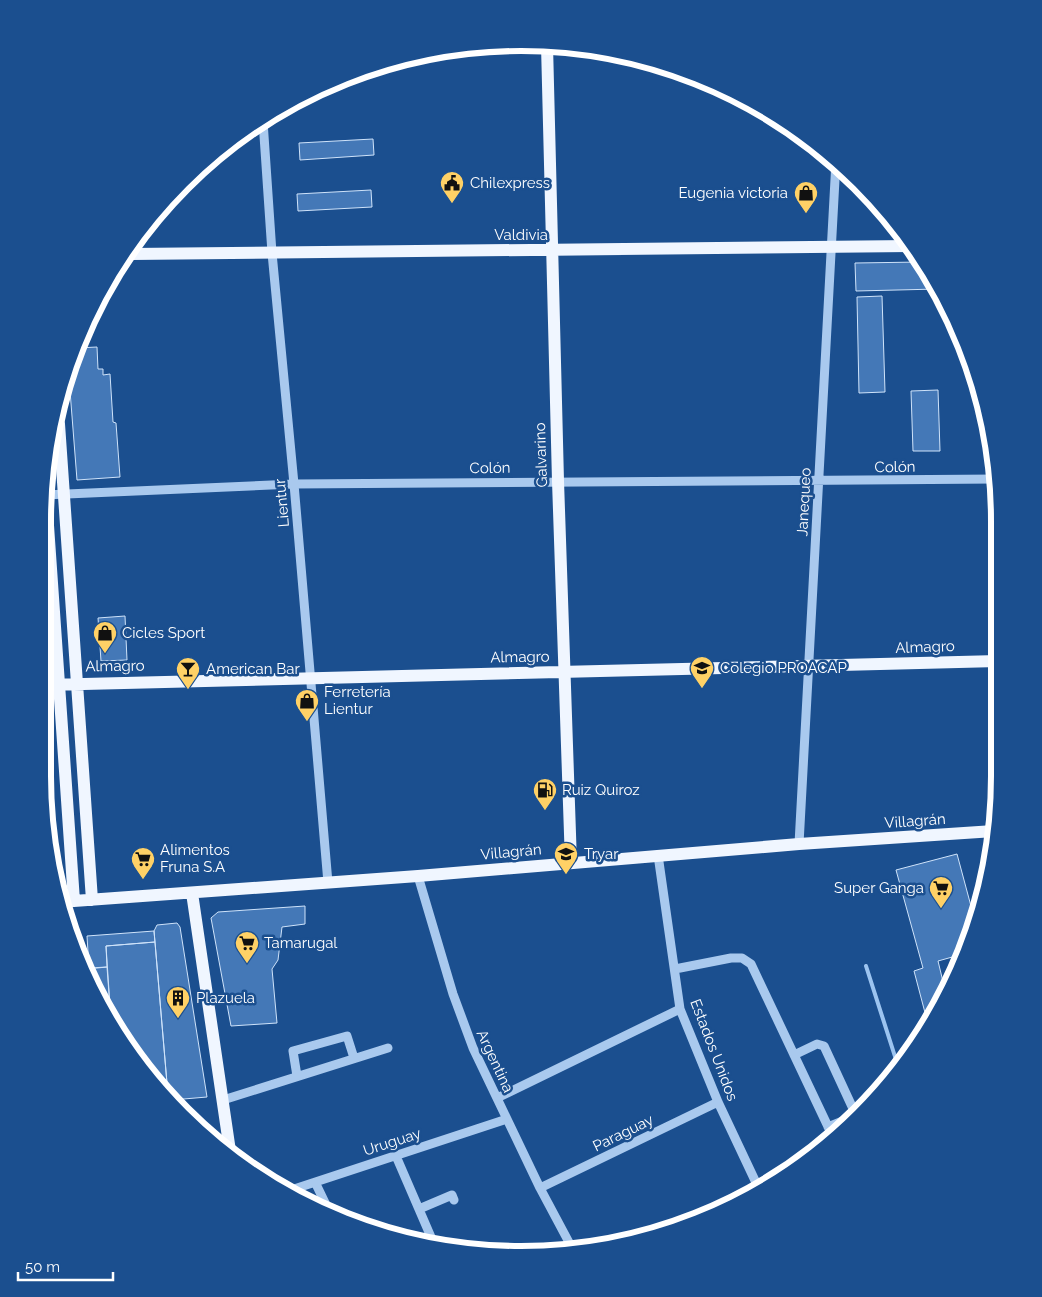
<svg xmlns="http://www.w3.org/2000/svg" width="1042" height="1297" font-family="Raleway,sans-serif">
  <rect width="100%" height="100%" fill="#1b4f8f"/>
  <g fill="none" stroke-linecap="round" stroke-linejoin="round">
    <!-- stream -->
    <path stroke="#9cc4f0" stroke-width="4" d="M 866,966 L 899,1069"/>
  </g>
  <!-- building -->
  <path fill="#4478b7" stroke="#cfe3fa" d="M 373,139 L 374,155 L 300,160 L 299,143 Z
    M 371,190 L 372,207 L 298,211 L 297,194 Z
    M 921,262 L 938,289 L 856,291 L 855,263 Z
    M 882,296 L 885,392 L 859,393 L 857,297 Z
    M 97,347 L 98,369 L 103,369 L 103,375 L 110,374 L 113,422 L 116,423 L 120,477 L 77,480 L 69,378 L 77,348 Z
    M 938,390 L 940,451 L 913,451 L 911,391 Z
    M 991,444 L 994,462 L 988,463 L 987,445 Z
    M 125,616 L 127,660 L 101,661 L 98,618 Z
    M 43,725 L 47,765 L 43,765 Z
    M 43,765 L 47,765 L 49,784 L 44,784 Z
    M 44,784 L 49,784 L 52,819 L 48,819 Z
    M 957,854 L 975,921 L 963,954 L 938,961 L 946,994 L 928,1024 L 914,971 L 923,968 L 896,870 Z
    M 305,906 L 305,924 L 282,927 L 278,960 L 272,969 L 277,1023 L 231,1026 L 211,918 L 218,912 Z
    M 177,923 L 180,927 L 207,1097 L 172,1100 L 168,1095 L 154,931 L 157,925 Z
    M 154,931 L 155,942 L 106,946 L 107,967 L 89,968 L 87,936 Z
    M 155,942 L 168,1095 L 111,1021 L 106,946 Z
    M 107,967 L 111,1021 L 106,1015 L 87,969 Z"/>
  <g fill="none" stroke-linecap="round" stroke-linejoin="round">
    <!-- minor -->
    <path stroke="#a9c9ee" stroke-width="9" d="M 263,121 L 272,253 L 294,484 L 328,883
      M 44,495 L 294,484 L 997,479
      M 799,844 L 836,161
      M 658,855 L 680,1009 L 718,1102 L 759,1189
      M 418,876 L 453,994 L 473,1048 L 540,1188 L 572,1248
      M 675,969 L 731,958 L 742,958 L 751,964 L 832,1135
      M 794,1055 L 817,1044 L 824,1046 L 855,1113
      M 297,1076 L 293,1051 L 347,1036 L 354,1058
      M 497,1098 L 680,1009
      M 223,1100 L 388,1048
      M 828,1127 L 850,1118
      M 396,1156 L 434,1244
      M 315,1182 L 328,1209
      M 540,1188 L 718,1102
      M 285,1192 L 507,1119
      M 419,1209 L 452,1195 L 454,1200
      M 674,1225 L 764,1186"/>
    <!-- major -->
    <path stroke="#f0f6ff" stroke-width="12" d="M 547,45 L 558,481 L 571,863
      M 131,254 L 911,246
      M 59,424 L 92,900
      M 45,482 L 74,901
      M 43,685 L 998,661
      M 192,893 L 230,1151
      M 60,902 L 418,876 L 799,844 L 994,831"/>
  </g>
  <!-- icons -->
  <defs>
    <g id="civic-pin" transform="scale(1.25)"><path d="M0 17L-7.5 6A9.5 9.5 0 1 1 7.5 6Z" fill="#ffd166" stroke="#1b4f8f"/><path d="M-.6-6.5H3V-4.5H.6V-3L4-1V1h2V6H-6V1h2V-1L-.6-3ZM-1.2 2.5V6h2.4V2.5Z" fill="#111"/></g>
    <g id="shop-pin" transform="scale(1.25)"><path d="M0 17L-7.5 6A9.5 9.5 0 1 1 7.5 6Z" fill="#ffd166" stroke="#1b4f8f"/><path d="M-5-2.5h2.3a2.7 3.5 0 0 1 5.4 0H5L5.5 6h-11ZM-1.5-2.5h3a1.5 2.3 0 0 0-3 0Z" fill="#111"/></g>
    <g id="school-pin" transform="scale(1.25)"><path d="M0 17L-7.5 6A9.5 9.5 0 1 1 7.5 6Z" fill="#ffd166" stroke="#1b4f8f"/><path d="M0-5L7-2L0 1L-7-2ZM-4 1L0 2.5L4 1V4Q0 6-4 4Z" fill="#111"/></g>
    <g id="bar-pin" transform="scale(1.25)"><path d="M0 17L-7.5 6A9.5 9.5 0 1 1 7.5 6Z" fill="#ffd166" stroke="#1b4f8f"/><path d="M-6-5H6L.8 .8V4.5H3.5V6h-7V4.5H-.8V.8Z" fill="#111"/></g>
    <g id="fuel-pin" transform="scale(1.25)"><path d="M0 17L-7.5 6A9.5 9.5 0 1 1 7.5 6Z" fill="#ffd166" stroke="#1b4f8f"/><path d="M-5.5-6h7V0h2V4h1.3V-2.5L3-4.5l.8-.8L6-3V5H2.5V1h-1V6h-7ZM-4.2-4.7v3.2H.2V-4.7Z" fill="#111"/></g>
    <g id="supermarket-pin" transform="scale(1.25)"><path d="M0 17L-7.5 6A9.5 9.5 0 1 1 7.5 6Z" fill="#ffd166" stroke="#1b4f8f"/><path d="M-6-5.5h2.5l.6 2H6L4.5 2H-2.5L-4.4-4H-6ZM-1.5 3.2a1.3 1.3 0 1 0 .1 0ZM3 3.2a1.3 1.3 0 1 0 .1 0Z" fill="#111"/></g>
    <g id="building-pin" transform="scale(1.25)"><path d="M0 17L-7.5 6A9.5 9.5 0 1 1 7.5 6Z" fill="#ffd166" stroke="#1b4f8f"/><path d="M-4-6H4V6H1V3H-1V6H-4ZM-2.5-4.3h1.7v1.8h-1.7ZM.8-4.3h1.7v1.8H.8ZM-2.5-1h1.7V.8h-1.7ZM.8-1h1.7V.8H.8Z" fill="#111"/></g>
  </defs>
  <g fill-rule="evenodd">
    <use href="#civic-pin" x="452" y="183"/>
    <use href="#shop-pin" x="806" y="193"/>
    <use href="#shop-pin" x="105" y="633"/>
    <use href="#school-pin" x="702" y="668"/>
    <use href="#bar-pin" x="188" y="669"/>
    <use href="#shop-pin" x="307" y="701"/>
    <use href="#fuel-pin" x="545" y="790"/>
    <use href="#school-pin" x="566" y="854"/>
    <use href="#supermarket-pin" x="143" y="859"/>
    <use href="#supermarket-pin" x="941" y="888"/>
    <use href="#supermarket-pin" x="247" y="943"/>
    <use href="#building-pin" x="178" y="998"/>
  </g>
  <g text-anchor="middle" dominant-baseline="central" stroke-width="5" stroke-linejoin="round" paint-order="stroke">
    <!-- poi labels -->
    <g font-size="15" fill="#fff" stroke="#1b4f8f" text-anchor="start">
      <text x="470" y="183">Chilexpress</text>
      <text x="788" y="193" text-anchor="end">Eugenia victoria</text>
      <text x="122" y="633">Cicles Sport</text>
      <text x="720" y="668">Colegio PROACAP</text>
      <text x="206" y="669">American Bar</text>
      <text x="324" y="692">Ferretería<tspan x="324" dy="17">Lientur</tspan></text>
      <text x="562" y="790">Ruiz Quiroz</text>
      <text x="160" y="850">Alimentos<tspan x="160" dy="17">Fruna S.A</tspan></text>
      <text x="584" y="854">Tryar</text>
      <text x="924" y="888" text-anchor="end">Super Ganga</text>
      <text x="264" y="943">Tamarugal</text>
      <text x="196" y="998">Plazuela</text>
    </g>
    <!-- street labels -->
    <g font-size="15" fill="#fff" stroke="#1b4f8f">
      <text x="521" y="235">Valdivia</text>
      <text transform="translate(541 455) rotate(-92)">Galvarino</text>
      <text transform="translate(895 467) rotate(-1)">Colón</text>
      <text transform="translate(490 468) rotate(-1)">Colón</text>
      <text transform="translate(804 502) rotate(-87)">Janequeo</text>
      <text transform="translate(282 503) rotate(-95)">Lientur</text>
      <text transform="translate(925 647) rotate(-2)">Almagro</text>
      <text transform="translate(520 657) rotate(-1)">Almagro</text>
      <text transform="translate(115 666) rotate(-1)">Almagro</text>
      <text transform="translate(915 821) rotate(-4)">Villagrán</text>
      <text transform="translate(511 852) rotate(-5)">Villagrán</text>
      <text transform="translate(714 1050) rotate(69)">Estados Unidos</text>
      <text transform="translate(495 1061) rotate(65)">Argentina</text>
      <text transform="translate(623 1133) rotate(-26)">Paraguay</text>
      <text transform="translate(392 1142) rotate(-18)">Uruguay</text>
    </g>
  </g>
  <!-- crop -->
  <path d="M0 0H1042V1297H0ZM521 51H521A470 470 0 0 1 991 521V776A470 470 0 0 1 521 1246H521A470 470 0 0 1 51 776V521A470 470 0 0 1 521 51Z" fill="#1b4f8f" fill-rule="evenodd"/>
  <path fill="none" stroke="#fff" stroke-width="6" d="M521 51H521A470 470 0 0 1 991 521V776A470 470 0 0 1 521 1246H521A470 470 0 0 1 51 776V521A470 470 0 0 1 521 51Z"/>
  <!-- scale -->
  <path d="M18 1272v8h95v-8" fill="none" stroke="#ffffff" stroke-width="2.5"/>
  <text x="25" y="1272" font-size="15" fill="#ffffff" stroke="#1b4f8f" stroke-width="4" paint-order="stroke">50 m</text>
</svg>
